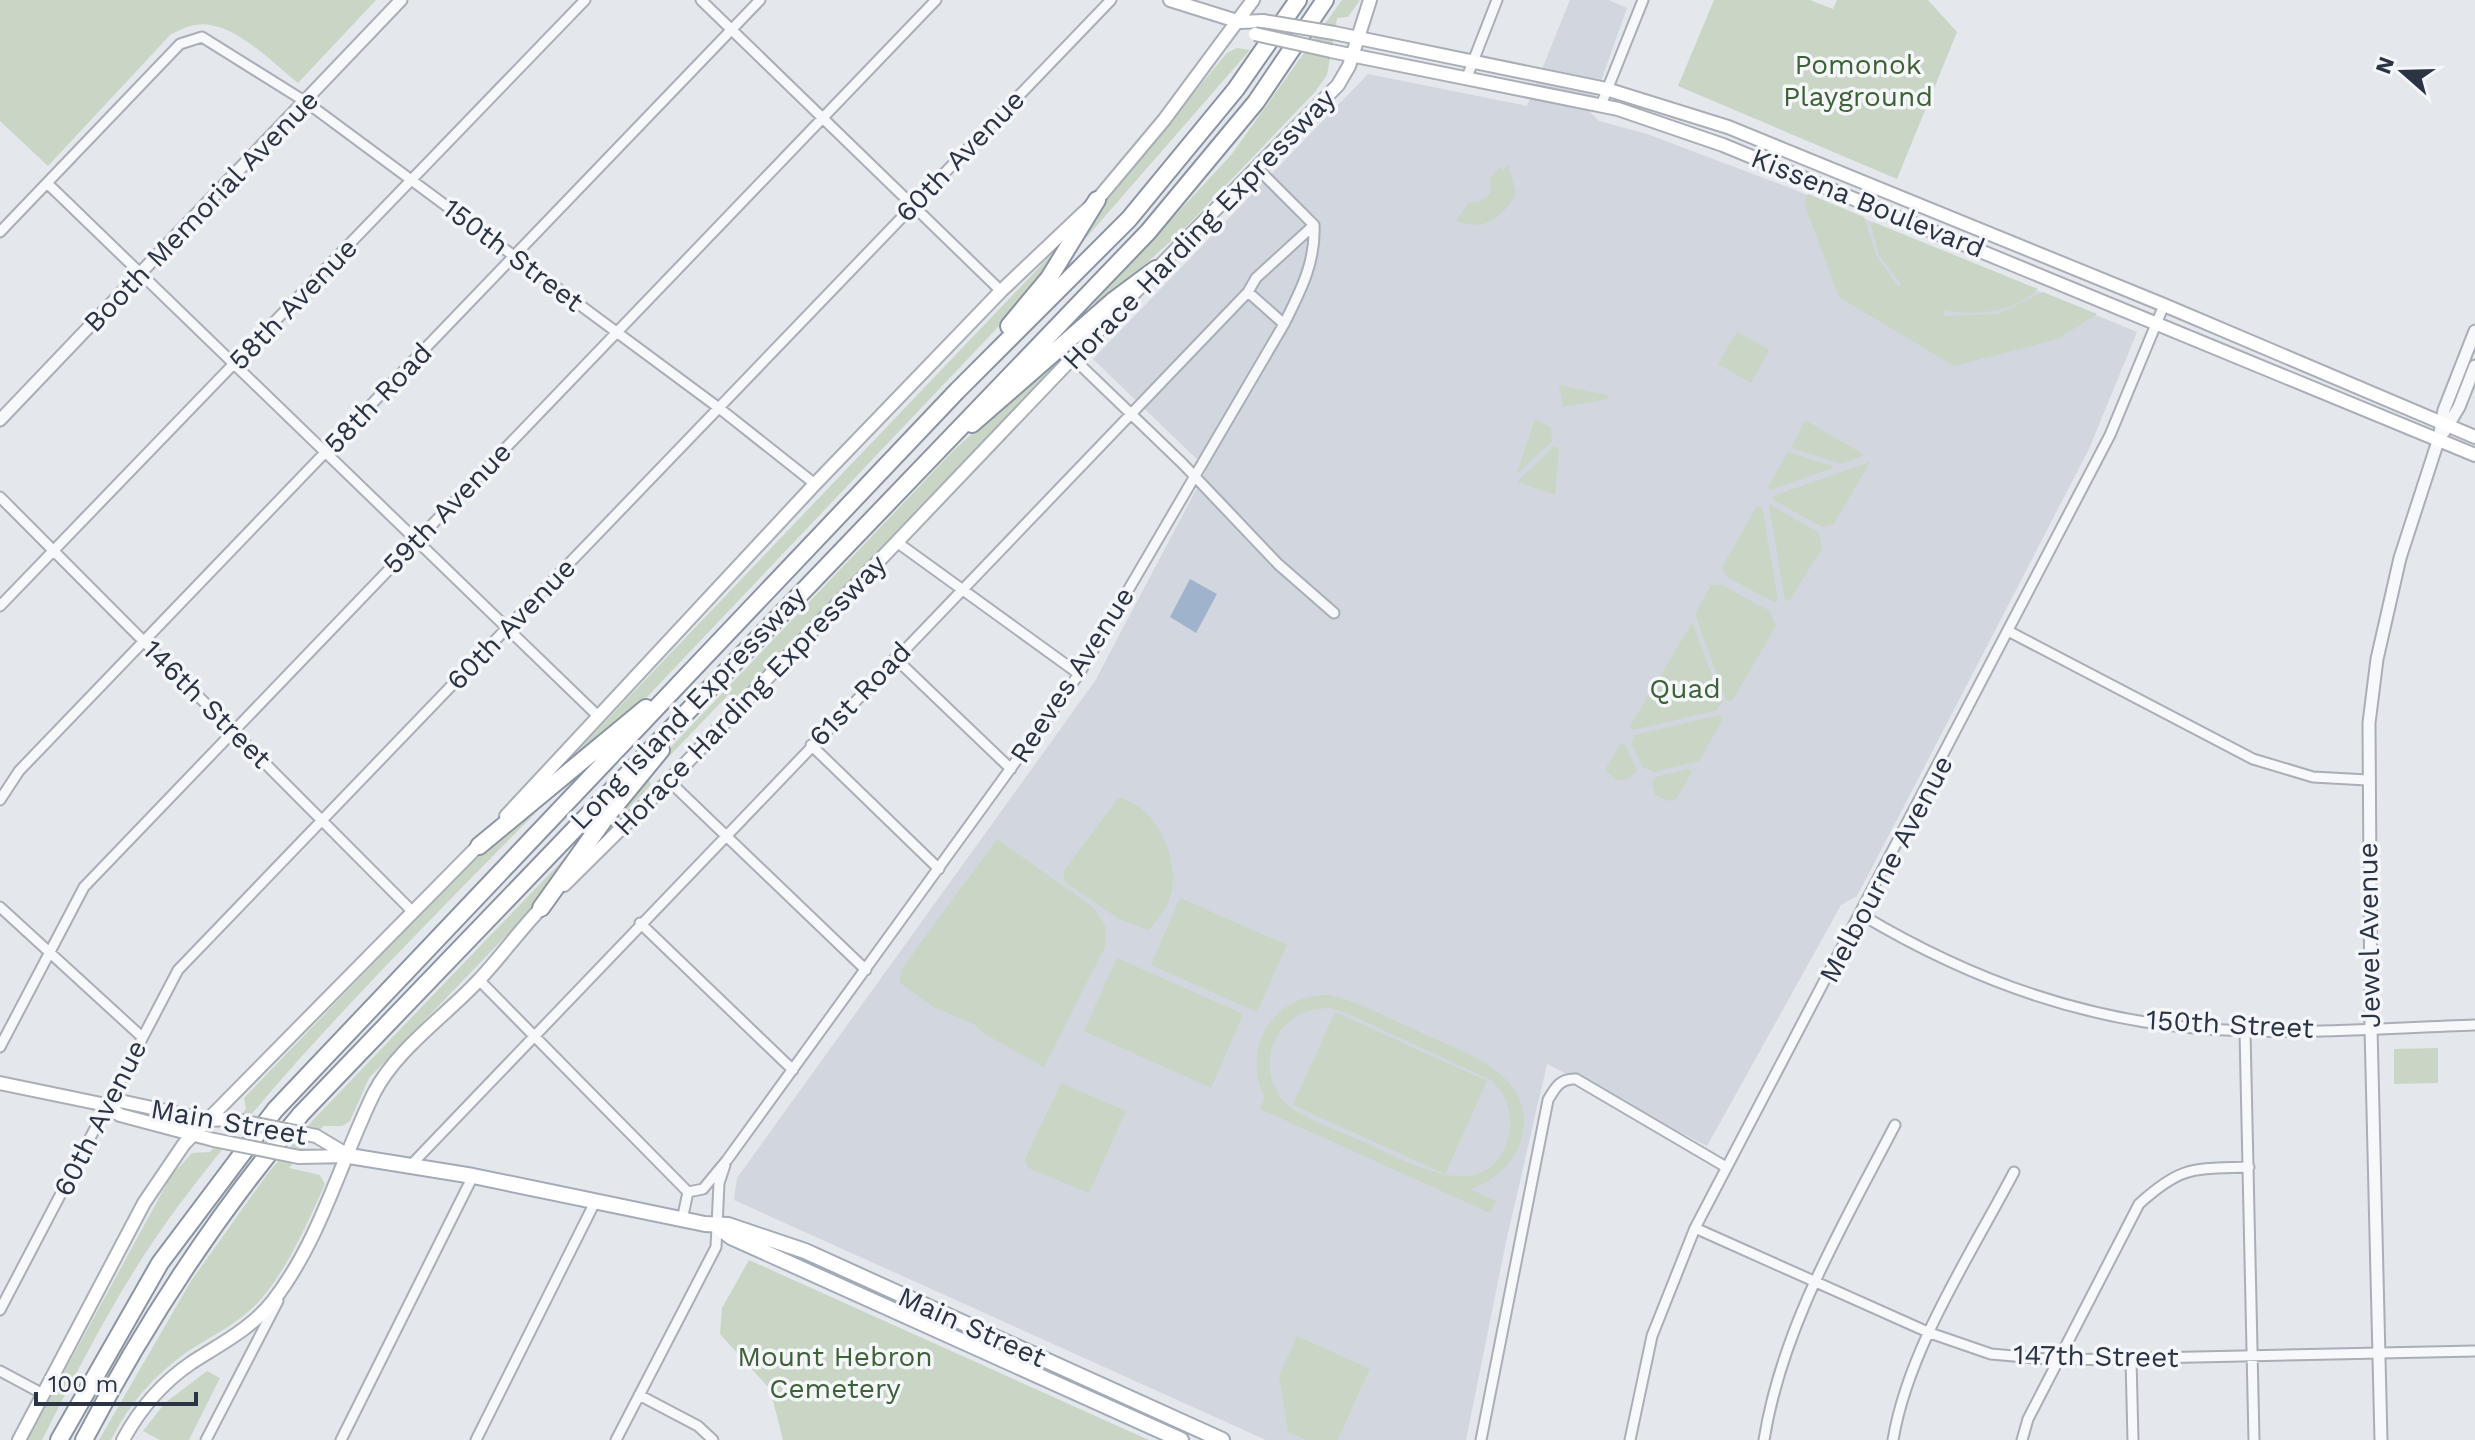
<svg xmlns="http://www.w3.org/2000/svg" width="2475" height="1440" font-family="'Work Sans',sans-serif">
  <rect width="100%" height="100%" fill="#e4e7ec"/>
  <!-- built -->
  <path fill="#d2d6de" d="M 1570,0 L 1609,0 L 1627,8 L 1590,112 L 1599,121 L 1647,134 L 1795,190 L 2137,332 L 2089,449 L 1888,837 L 1857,896 L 1841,905 L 1707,1146 L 1547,1064 L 1506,1242 L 1466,1440 L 1338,1440 L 1370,1369 L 1288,1432 L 1305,1440 L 1266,1440 L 734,1200 L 737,1178 L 1095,681 L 1207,469 L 1093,359 L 1368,74 L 1527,106 Z"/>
  <!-- green -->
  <path fill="#c9d6c5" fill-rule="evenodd" d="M 0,0 L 376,0 L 298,83 C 272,63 231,18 195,25 C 187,26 179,31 171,34 L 48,166 L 0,121 Z
    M 1342,0 L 1360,0 L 1348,17 L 1337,18 L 1327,75 L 1315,92 L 1184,229 L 1098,307 L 1094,303 L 1231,155 Z
    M 1714,0 L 1810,0 L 1833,9 L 1837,0 L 1928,0 L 1957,32 L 1897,179 L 1678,86 Z
    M 1237,48 L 1250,50 L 1079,246 L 1076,244 L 1104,200 L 1227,53 Z
    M 1508,165 L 1516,193 C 1503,218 1485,232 1456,221 L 1469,202 C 1479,204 1484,200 1491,192 L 1490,179 L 1499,167 L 1503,170 Z
    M 1808,194 L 1864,217 L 1876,255 L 1898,287 L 1901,284 L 1879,255 L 1871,226 L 1873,222 L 2038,289 C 2012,313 1977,316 1944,310 L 1944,316 L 1999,314 L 2043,292 L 2097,314 L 2058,339 L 1954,366 L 1839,297 L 1804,203 Z
    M 1051,255 L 1054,258 L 1038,285 L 647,697 L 539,791 Z
    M 1737,332 L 1769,350 L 1751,383 L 1718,364 Z
    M 1058,356 L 1061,359 L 736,699 L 729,694 L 657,769 L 649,780 L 651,785 L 604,834 L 631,789 L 954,450 Z
    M 1559,385 L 1607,395 L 1608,399 L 1563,407 Z
    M 1535,419 L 1551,428 L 1552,441 L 1516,475 Z
    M 1805,420 L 1863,454 L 1862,456 L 1842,464 L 1791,448 Z
    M 1554,446 L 1559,448 L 1555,495 L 1517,482 Z
    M 1788,452 L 1835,467 L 1771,490 L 1768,488 Z
    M 1870,462 L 1834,524 L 1822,527 L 1773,500 L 1773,496 Z
    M 1769,504 L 1819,533 L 1822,548 L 1790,600 L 1785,601 Z
    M 1757,506 L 1762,508 L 1778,601 L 1774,602 L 1727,577 L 1722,567 Z
    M 1711,585 L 1722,585 L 1770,611 L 1776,626 L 1732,701 L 1726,700 L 1695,614 Z
    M 1692,623 L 1722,702 L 1717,710 L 1633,730 L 1630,726 Z
    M 1719,715 L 1723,719 L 1699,761 L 1654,772 L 1642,767 L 1631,743 L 1635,735 Z
    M 1620,744 L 1626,745 L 1637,771 L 1628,779 L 1616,780 L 1605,770 Z
    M 1688,769 L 1692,771 L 1677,799 L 1669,801 L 1655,795 L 1652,782 L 1656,777 Z
    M 550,798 C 422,929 289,1058 179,1205 C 125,1277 83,1359 42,1440 L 27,1440 L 171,1176 L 192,1153 L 210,1152 L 246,1109 L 244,1098 L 469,864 Z
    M 1118,798 C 1152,803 1174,848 1173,880 C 1173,900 1161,917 1148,930 L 1119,919 L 1065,882 L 1063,872 Z
    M 585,837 L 533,908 L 369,1078 L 350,1121 L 342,1126 L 323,1126 L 289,1168 L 320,1175 L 325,1184 C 308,1222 289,1266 262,1298 C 242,1322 213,1335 187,1352 C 154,1375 129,1404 111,1440 L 99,1440 L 191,1281 L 268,1173 L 313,1120 Z
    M 997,839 L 1094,908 L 1106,928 L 1105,947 L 1044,1067 L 983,1033 L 975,1025 L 932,1006 L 900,983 L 901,970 Z
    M 1180,898 L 1287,945 L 1257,1012 L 1151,965 Z
    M 1117,958 L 1243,1014 L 1211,1088 L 1084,1031 Z
    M 1331,995 L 1353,1002 C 1379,1013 1405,1025 1431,1037 C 1475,1057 1538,1079 1521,1140 C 1513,1166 1494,1181 1470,1189 L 1496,1201 L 1490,1213 L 1260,1109 L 1265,1098 C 1240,1048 1274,992 1331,995 ZM 1330,1008 L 1346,1013 L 1491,1080 C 1506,1094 1514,1114 1509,1135 C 1490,1212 1406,1161 1364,1142 C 1339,1131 1309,1121 1287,1105 C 1250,1066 1276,1007 1330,1008 Z
    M 1335,1012 L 1487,1081 L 1445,1174 L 1293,1105 Z
    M 2438,1048 L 2438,1083 L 2394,1084 L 2394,1049 Z
    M 1061,1083 L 1126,1111 L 1089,1193 L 1028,1168 L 1025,1159 Z
    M 749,1260 L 1149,1440 L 783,1440 L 770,1389 L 720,1334 L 722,1308 Z
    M 1297,1336 L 1370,1369 L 1338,1440 L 1305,1440 L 1288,1432 L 1279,1376 Z
    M 207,1371 L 220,1378 L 189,1440 L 160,1440 L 143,1431 L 165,1403 Z"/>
  <!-- water -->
  <path fill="#9fb4cc" d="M 1190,579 L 1217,594 L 1196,633 L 1170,617 Z"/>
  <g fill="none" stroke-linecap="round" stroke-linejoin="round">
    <!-- minor casing -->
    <g stroke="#a9aeb7" stroke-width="13">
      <path id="minor" d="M 701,0 L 1001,291
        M 1467,77 L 1497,0
        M 1601,105 L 1643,0
        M 47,183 L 598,716
        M 0,232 L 180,44 L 202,37 L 306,102 L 719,408 L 815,484
        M 1248,292 L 1284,324
        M 1074,359 L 1183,464 L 1278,564 L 1334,613
        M 0,497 L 413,912
        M 898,543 L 1079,674
        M 0,606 L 585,0
        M 2010,632 L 2253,759 L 2313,777 L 2367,780
        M 895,658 L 1011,769
        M 811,745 L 939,869
        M 669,781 L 866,970
        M 0,800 L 19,771 L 760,0
        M 0,907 L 142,1037
        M 1862,915 C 1964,976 2075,1018 2194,1028 C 2287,1036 2382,1028 2475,1025
        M 640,923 L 793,1070
        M 479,980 L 688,1192
        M 2245,1031 L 2254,1440
        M 0,1047 L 84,887 L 936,0
        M 410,1166 L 1248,292 L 1256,278 L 1314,225
        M 688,1192 L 703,1189 L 727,1160 L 1079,674 L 1284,324 C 1300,292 1316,262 1314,225 L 1257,168
        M 682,1220 L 688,1192
        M 1695,1228 L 1930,1333 L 1991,1354 L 2058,1360 L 2475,1351
        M 0,1310 L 178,970 L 1111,0
        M 2131,1359 L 2133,1440
        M 0,1371 L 43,1394
        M 639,1395 L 698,1426 L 713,1440
        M 206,1440 L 278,1301
        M 341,1440 L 473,1176
        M 476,1440 L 595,1202
        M 616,1440 L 716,1247 L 719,1183 L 725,1165
        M 1481,1440 L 1548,1100 C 1555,1088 1560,1078 1576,1079 L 1726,1167
        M 1630,1440 L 1652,1336 L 1695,1228 L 2110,435 L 2164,305
        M 1764,1440 C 1782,1327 1843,1225 1895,1125
        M 1893,1440 C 1908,1349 1971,1254 2014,1172
        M 2022,1440 L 2028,1419 L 2139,1204 C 2182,1165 2193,1169 2249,1167"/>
    </g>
    <!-- tertiary casing -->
    <g stroke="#a9aeb7" stroke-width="15">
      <path id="tertiary" d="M 0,420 L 401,0
        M 2444,432 L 2459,407 L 2475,366
        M 2381,1440 L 2371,1028 L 2369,723 L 2377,659 L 2400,558 L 2439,438 L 2444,410 L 2475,331"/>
    </g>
    <!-- secondary casing -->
    <g stroke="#a9aeb7" stroke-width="16">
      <path id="secondary" d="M 1170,0 L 1240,22 L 1263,21
        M 1334,33 L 1606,89 L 1728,127 L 2164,305 L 2475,437
        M 1331,51 L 1618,109 L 1723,145 L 2475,455
        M 1152,274 L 1338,85 L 1349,66 L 1370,0
        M 506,816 L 815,484 L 1001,291 L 1097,200 L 1164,120 L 1253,0
        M 564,885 L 669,781 L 1139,288
        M 0,1083 L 106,1105 L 120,1115 L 214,1140
        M 106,1105 L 120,1101 L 207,1120 L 230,1119
        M 316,1136 L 346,1154
        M 299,1157 L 349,1156
        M 19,1440 L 144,1203 L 184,1144 L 483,841
        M 123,1440 C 139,1410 162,1383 191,1363 C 220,1344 251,1329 273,1301 C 321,1239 340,1162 374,1093 C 396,1050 444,1017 477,982 C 501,957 521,928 545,904"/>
    </g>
    <!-- primary casing -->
    <g stroke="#a3abb8" stroke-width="18">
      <path id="primary" d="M 349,1156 L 473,1176 L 705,1224 L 728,1225 L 805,1251 L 1222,1440
        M 717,1226 L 731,1237 L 1181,1440"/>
    </g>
    <!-- motorway casing -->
    <g stroke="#8b94a3" stroke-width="20">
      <path id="motorway" d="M 1009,326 L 1049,278 L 1097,200
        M 972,424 L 1113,301 L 1156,269
        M 479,846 L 646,708
        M 541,908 L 606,817 L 661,750
        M 59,1440 L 160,1263 L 275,1110 L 957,391 L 1129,219 L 1236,89 L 1298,0
        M 84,1440 C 145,1323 216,1215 301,1114 L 1148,232 L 1256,102 L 1325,0"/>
    </g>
    <!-- minor -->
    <use href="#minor" stroke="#f7f8fa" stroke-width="9"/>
    <!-- tertiary -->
    <use href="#tertiary" stroke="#f7f8fa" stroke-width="11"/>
    <!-- secondary -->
    <use href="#secondary" stroke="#fff" stroke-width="12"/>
    <!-- primary -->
    <use href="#primary" stroke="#fff" stroke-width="14"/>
    <!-- motorway -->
    <use href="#motorway" stroke="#fff" stroke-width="16"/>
    <!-- secondary-bridge casing -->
    <g stroke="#a9aeb7" stroke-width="16" stroke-linecap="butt">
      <path id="secondary-bridge" d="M 1263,21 L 1334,33
        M 1255,34 L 1331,51
        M 230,1119 L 316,1136
        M 214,1140 L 299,1157"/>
    </g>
    <!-- secondary-bridge -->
    <use href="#secondary-bridge" stroke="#fff" stroke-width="12"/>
  </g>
  <g text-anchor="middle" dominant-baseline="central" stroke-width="7" stroke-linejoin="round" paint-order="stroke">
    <!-- park labels -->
    <g font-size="28" fill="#3f6138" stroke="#f4f6f9">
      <text x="1858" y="64">Pomonok<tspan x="1858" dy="32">Playground</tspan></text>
      <text x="1685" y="688">Quad</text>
      <text x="835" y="1356">Mount Hebron<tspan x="835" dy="32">Cemetery</tspan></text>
    </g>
    <!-- street labels -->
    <g font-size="28" fill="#2b3445" stroke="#f4f6f9">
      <text transform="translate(960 156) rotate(-46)">60th Avenue</text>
      <text transform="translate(1868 203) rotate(22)">Kissena Boulevard</text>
      <text transform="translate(201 211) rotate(-46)">Booth Memorial Avenue</text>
      <text transform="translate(1199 229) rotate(-46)">Horace Harding Expressway</text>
      <text transform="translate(513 255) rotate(37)">150th Street</text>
      <text transform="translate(293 304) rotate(-46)">58th Avenue</text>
      <text transform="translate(378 398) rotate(-46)">58th Road</text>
      <text transform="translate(447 508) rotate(-46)">59th Avenue</text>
      <text transform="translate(511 624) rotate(-46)">60th Avenue</text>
      <text transform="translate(1072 675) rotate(-57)">Reeves Avenue</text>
      <text transform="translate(860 694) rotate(-46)">61st Road</text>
      <text transform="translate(750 695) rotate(-46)">Horace Harding Expressway</text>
      <text transform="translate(207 704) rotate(45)">146th Street</text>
      <text transform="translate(688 708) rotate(-46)">Long Island Expressway</text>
      <text transform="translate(1886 869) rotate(-62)">Melbourne Avenue</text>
      <text transform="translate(2369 935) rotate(-91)">Jewel Avenue</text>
      <text transform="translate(2230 1024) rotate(3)">150th Street</text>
      <text transform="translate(100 1118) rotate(-63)">60th Avenue</text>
      <text transform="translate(229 1122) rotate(10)">Main Street</text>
      <text transform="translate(972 1327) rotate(24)">Main Street</text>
      <text transform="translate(2096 1356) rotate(1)">147th Street</text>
    </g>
  </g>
  <!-- north arrow -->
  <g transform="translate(2403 72) rotate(290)" stroke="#f4f6f9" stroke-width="6" paint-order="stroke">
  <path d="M0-6L14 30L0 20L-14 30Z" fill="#2b3445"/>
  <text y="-12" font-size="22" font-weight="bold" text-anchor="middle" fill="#2b3445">N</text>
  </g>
  <!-- scale -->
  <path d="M36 1392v12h160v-12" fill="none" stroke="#2b3445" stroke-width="4"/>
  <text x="48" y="1392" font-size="24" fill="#2b3445" stroke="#f4f6f9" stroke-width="6" paint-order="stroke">100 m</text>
</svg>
